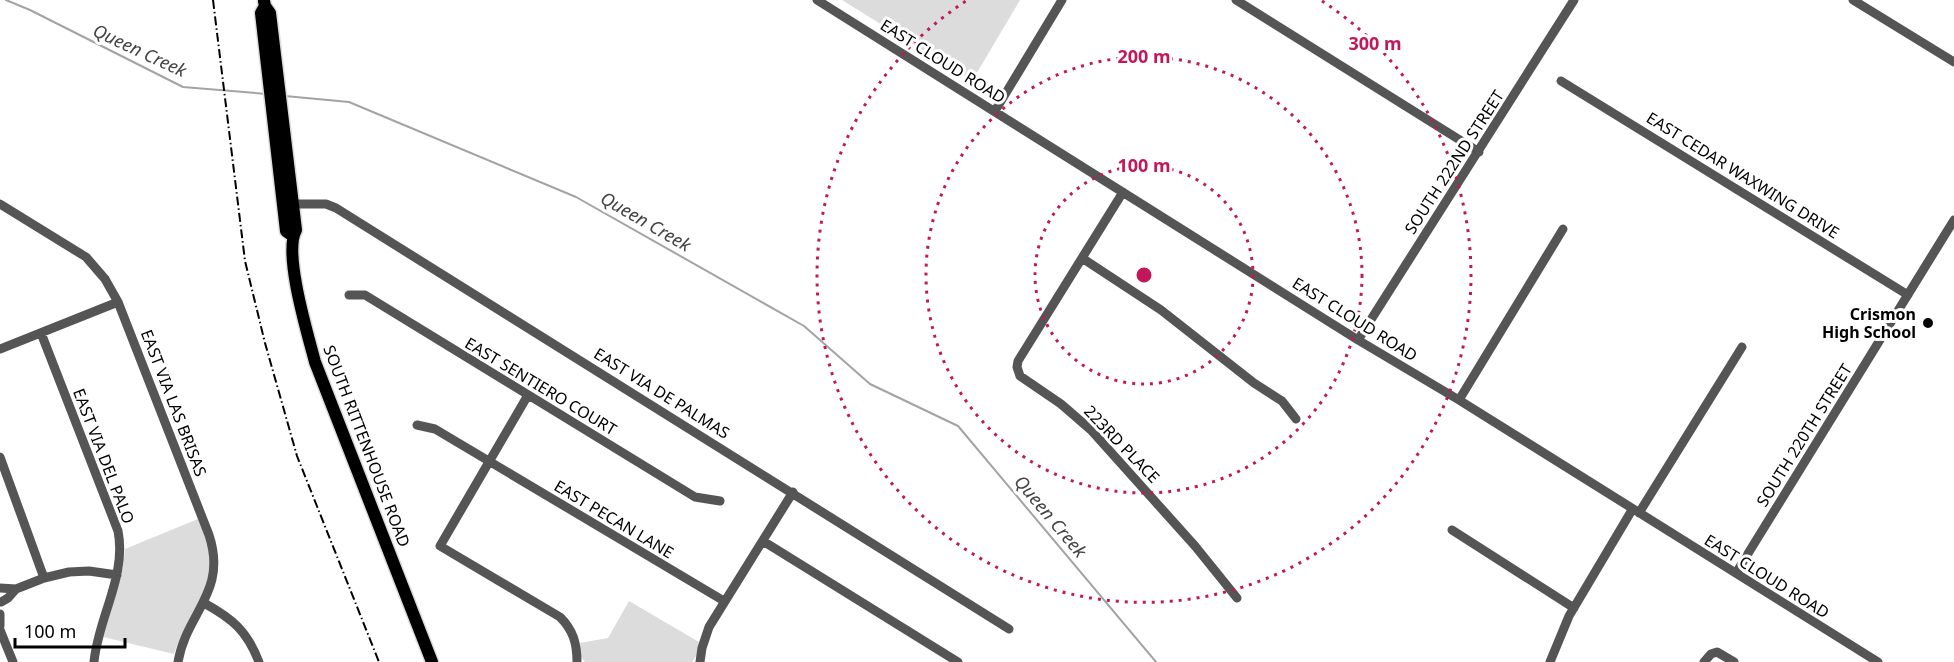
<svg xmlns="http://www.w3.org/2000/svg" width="1954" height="662" font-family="'Noto Sans',sans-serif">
  <rect width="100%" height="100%" fill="#fff"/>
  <!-- green -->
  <path fill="#dcdcdc" d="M 842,0 L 1020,0 L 972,81 Z
    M 198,519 C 202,529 207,539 209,550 C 216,589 185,619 174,654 L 103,637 L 122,572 L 125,549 Z
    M 629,601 L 699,642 L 697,655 L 692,662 L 585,662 L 581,657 L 580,643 L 608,638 Z"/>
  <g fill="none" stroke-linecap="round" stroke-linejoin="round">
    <!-- stream -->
    <path stroke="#a3a3a3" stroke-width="2" d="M 6,0 L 30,10 L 183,87 L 267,94
      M 285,96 L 349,102 L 576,197 L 804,326 L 870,384 L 958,426 L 1156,662"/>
    <!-- major casing -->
    <g stroke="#dbdbdb" stroke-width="15">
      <path id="major" d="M 264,1 L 265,6 L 261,13 L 286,231 L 293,236
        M 265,6 L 270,13 L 296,230 C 283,253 308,335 315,362 L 432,662"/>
    </g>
    <!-- minor -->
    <path stroke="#555" stroke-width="9" d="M 817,0 L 1358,340 L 1459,400 L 1878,662
      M 1236,0 L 1479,152
      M 1853,0 L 1954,62
      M 1561,81 L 1908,295
      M 995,111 L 1062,0
      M 1123,192 L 1018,361 L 1017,367 L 1020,376 L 1061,404 L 1091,430 L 1195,546 L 1237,598
      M 0,204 L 86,257 L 105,279 L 118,302 L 209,535 C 228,592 186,613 178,662
      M 293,204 L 326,204 L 336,208 L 1009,629
      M 1082,258 L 1161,310 L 1254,383 L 1282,401 L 1296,419
      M 349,295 L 365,295 L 695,497 L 720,501
      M 41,333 L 118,531 C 127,576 98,618 94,662
      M 1358,340 L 1574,0
      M 0,349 L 118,302
      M 528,395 L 440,546 L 560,617 C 573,630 577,643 577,662
      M 1459,400 L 1563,229
      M 417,425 L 435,429 L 724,601
      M 0,457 L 44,578
      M 1639,513 L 1742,347
      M 1452,530 L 1574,608
      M 763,541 L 958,662
      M 1736,573 L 1954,220
      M 0,588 L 16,589 L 44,578 L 69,572 L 89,571 L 117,575
      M 1,602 L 8,598 L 16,589
      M 204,603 C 233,619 247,631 259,662
      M 0,614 L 0,626
      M 0,630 L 13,662
      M 700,662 L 702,648 L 709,627 L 793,492
      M 1550,662 L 1569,616 L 1632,510
      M 1704,662 L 1711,654 L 1717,652 L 1734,662"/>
    <!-- major -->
    <use href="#major" stroke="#000" stroke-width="12"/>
    <!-- rail -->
    <path stroke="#000" stroke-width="2" stroke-dasharray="9 3 1.5 3" stroke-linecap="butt" d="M 213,0 L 245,261 L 265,343 L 297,456 L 379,662"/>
  </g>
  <!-- distance rings -->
  <g fill="none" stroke="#c2185b" stroke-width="3" stroke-dasharray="3 6">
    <circle cx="1144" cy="275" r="109"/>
    <circle cx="1144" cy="275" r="218"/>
    <path d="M1322 1A327 327 0 1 1 966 1"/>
  </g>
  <!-- markers -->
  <circle fill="#000" stroke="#fff" stroke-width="2" cx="1928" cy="323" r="6"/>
  <g text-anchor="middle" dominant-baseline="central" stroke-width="6" stroke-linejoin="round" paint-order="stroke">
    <!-- street labels -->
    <g font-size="16" fill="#000" stroke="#fff">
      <text transform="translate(943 61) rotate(32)">EAST CLOUD ROAD</text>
      <text transform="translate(1454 162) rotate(-57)">SOUTH 222ND STREET</text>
      <text transform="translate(1743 175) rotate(32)">EAST CEDAR WAXWING DRIVE</text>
      <text transform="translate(1355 319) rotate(32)">EAST CLOUD ROAD</text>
      <text transform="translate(541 386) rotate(31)">EAST SENTIERO COURT</text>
      <text transform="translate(662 393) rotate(32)">EAST VIA DE PALMAS</text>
      <text transform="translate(174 403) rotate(69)">EAST VIA LAS BRISAS</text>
      <text transform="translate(1804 435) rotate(-58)">SOUTH 220TH STREET</text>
      <text transform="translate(1122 444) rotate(46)">223RD PLACE</text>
      <text transform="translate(367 446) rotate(69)">SOUTH RITTENHOUSE ROAD</text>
      <text transform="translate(104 456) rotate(69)">EAST VIA DEL PALO</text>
      <text transform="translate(614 519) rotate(31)">EAST PECAN LANE</text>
      <text transform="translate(1767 576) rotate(32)">EAST CLOUD ROAD</text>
    </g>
    <!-- poi labels -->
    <g font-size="16" font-weight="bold" fill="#000" stroke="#fff" text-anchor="end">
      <text x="1916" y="314">Crismon<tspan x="1916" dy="18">High School</tspan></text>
    </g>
    <!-- water labels -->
    <g font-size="18" font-style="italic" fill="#444" stroke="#fff">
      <text transform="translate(140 50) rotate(25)">Queen Creek</text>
      <text transform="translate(646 221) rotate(30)">Queen Creek</text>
      <text transform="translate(1051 516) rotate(50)">Queen Creek</text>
    </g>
  </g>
  <circle cx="1144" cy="275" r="9" fill="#c2185b" stroke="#fff" stroke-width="3"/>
  <g font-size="18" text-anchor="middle" font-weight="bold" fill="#c2185b" stroke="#fff" stroke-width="6" stroke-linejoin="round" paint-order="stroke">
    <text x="1375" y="50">300 m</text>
    <text x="1144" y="63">200 m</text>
    <text x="1144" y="172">100 m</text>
  </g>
  <!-- scale -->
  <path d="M15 638v9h110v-9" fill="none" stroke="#000000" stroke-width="3"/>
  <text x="24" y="638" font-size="18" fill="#000000" stroke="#ffffff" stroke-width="4.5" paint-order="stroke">100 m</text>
</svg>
